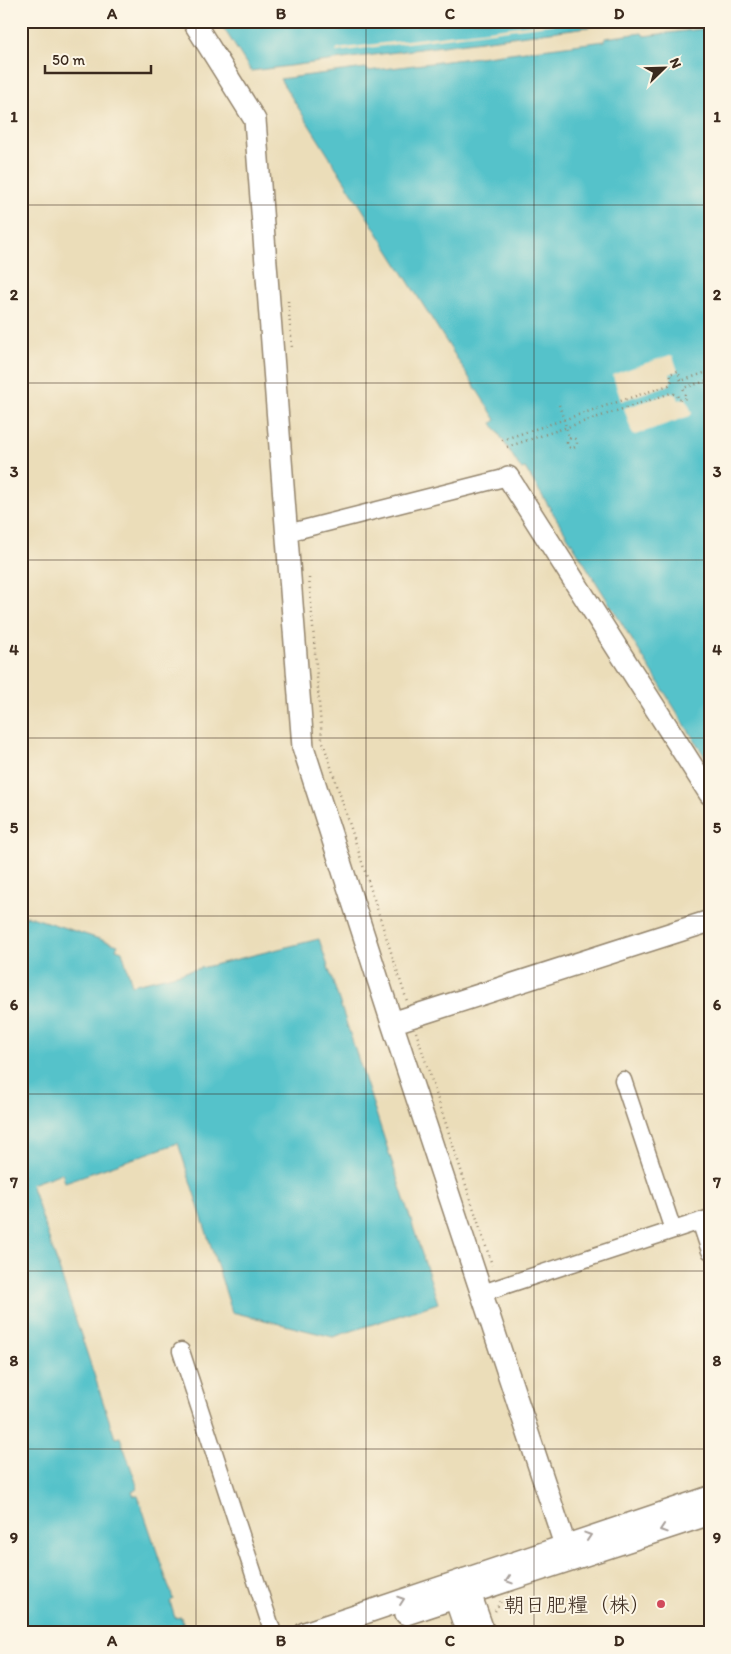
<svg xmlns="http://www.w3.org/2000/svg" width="731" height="1654" font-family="Itim,'Klee One',sans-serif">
  <rect width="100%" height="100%" fill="#fcf5e5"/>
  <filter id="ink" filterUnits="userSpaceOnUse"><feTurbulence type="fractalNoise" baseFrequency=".02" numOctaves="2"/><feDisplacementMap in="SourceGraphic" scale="10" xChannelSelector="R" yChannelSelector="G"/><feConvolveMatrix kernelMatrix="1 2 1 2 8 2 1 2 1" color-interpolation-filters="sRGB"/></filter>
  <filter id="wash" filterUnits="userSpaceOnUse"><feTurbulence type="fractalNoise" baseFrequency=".0096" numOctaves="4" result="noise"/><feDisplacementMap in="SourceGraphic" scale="20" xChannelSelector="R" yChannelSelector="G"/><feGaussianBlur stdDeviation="1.12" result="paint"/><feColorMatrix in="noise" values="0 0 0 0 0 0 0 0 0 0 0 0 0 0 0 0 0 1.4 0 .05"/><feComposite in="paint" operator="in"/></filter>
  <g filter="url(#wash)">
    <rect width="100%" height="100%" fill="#ebddb9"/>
    <!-- water -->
    <path fill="#54c2ca" stroke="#487674" d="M 219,21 L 634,21 L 251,71 Z
      M 710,28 L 710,765 L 525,468 L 521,469 L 492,423 L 496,420 L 280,79 L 366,68 L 368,71 L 605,41 L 605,38 L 642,33 L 644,36 Z
      M 28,916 L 118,945 L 116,949 L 122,951 L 132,985 L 319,939 L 438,1303 L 333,1337 L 232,1312 L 178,1143 L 65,1182 L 62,1173 L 31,1184 L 115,1438 L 120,1437 L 138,1488 L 132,1491 L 134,1496 L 138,1496 L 173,1599 L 170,1602 L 175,1618 L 181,1617 L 186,1633 L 21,1633 L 21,918 Z"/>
    <!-- pier -->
    <path fill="#ebddb9" d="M 560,21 L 579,21 L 336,52 L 337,49 Z
      M 670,355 L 673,356 L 678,371 L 670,374 L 672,380 L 669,385 L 621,401 L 613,376 L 614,374 Z
      M 671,393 L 677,395 L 679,400 L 686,398 L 692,413 L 690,416 L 635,435 L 632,433 L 624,408 Z"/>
  </g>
  <g filter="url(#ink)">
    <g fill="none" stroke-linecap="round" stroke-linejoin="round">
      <!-- minor casing -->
      <g stroke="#93846c" stroke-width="19">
        <path id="minor" d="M 287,533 L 508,477
          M 623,1080 L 673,1230
          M 700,1221 L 710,1251
          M 482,1293 L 710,1218
          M 181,1351 L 273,1633"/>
      </g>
      <!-- tertiary casing -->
      <g stroke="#93846c" stroke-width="24">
        <path id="tertiary" d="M 193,21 L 255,120 L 303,747 L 392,1023 L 570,1560
          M 508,477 L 710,794
          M 392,1023 L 710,921
          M 465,1579 L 484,1633
          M 451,1586 L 467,1633
          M 406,1614 L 710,1514
          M 305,1633 L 710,1497"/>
      </g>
      <!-- path -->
      <path stroke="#93846c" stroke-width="2.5" stroke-dasharray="1 4" stroke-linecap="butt" d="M 288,301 L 292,348
        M 559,405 L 570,439
        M567 443a5 5 0 1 1 10 0a5 5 0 1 1-10 0Z
        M 502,440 L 669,385 L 672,380 L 670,374 L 678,371 L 681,381 L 710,371
        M 507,447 L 671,393 L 677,395 L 679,400 L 686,398 L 683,388 L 710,380
        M 309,578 L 322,739 L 407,1001
        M 416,1032 L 492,1265
        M 495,1611 L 501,1601
        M 239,1633 L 249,1629 L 248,1628
        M 387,1633 L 397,1629"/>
      <!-- minor -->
      <use href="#minor" stroke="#fff" stroke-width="16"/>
      <!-- tertiary -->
      <use href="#tertiary" stroke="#fff" stroke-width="21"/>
    </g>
    <!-- one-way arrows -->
    <defs><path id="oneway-chevron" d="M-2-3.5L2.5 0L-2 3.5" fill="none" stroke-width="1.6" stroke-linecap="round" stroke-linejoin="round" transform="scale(1.25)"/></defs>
    <g stroke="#a79f9a">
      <use href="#oneway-chevron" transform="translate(663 1529) rotate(162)"/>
      <use href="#oneway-chevron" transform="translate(588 1536) rotate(-18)"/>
      <use href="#oneway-chevron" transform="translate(509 1580) rotate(162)"/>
      <use href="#oneway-chevron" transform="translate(401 1600) rotate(-19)"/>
    </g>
  </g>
  <!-- grid -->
  <path fill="none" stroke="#3b2a1e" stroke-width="1" stroke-opacity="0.55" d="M 196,21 L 196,1633M 366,21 L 366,1633M 534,21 L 534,1633M 21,205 L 710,205M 21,383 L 710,383M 21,560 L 710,560M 21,738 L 710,738M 21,916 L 710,916M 21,1094 L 710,1094M 21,1271 L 710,1271M 21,1449 L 710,1449"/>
  <!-- markers -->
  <circle fill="#d1495b" stroke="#fcf5e5" stroke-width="2" cx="661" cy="1604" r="5"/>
  <g text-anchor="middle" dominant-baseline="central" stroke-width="4" stroke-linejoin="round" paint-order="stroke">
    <!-- poi labels -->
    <g font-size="21" fill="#3b2a1e" stroke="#fcf5e5" text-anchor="end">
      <text x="651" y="1604">朝日肥糧（株）</text>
    </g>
  </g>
  <!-- margin -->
  <rect width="731" height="1654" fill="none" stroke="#fcf5e5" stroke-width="55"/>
  <!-- north arrow -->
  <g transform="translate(664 68) rotate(67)" stroke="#fcf5e5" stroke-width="4" paint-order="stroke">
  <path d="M0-4L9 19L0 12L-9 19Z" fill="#3b2a1e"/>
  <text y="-8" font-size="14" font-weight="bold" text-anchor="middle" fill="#3b2a1e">N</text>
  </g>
  <!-- scale -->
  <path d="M45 65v8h106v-8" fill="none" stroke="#3b2a1e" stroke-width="2.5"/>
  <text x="52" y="65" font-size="15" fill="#3b2a1e" stroke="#fcf5e5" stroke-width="4" paint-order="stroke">50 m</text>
  <rect x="28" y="28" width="676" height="1598" fill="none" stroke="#3b2a1e" stroke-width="2"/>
  <g font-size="16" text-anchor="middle" font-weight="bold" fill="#3b2a1e">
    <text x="112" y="19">A</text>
    <text x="281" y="19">B</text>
    <text x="450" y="19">C</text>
    <text x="619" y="19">D</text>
    <text x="14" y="122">1</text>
    <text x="717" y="122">1</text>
    <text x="14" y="300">2</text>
    <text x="717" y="300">2</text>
    <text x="14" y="477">3</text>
    <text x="717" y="477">3</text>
    <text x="14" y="655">4</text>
    <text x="717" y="655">4</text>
    <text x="14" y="833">5</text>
    <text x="717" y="833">5</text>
    <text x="14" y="1010">6</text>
    <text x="717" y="1010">6</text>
    <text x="14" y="1188">7</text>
    <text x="717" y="1188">7</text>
    <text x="14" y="1366">8</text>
    <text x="717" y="1366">8</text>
    <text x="14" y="1543">9</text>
    <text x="717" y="1543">9</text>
    <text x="112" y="1646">A</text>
    <text x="281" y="1646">B</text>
    <text x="450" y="1646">C</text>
    <text x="619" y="1646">D</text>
  </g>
</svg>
